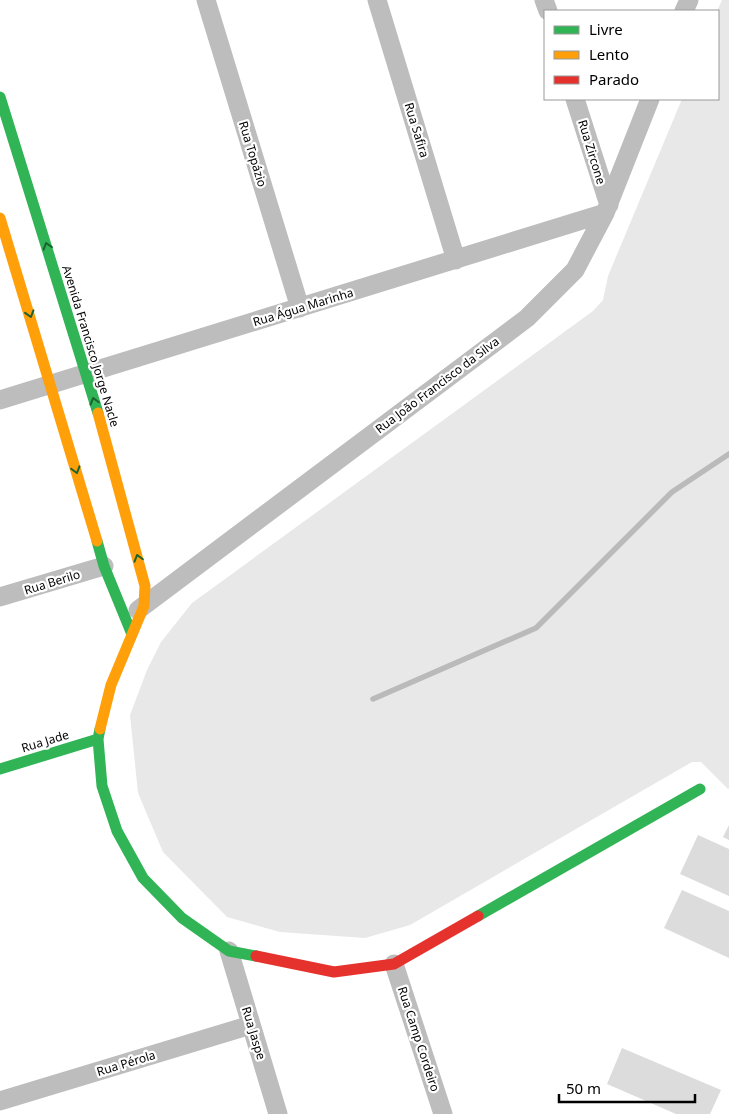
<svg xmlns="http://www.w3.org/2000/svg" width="729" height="1114" font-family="'Noto Sans',sans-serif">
  <rect width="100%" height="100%" fill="#fff"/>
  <!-- green -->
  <path fill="#e8e8e8" d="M 722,0 L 729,0 L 729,788 L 728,789 L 701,762 L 692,762 L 410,925 L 365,938 L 280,932 L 227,917 L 163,852 L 138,793 L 130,715 L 147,670 L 161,642 L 192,603 L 593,311 L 603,300 L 608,276 L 682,99 L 718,99 L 717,11 Z"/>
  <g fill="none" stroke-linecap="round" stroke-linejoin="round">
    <!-- stream -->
    <path stroke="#bababa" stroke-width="5.5" d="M 373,699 L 536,628 L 672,492 L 729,454"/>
  </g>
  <!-- building -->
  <path fill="#dcdcdc" d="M 729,825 L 729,840 L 723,837 Z
    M 698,835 L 729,849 L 729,896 L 680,874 Z
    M 682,890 L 729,911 L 729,958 L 664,928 Z
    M 622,1048 L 721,1090 L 710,1114 L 676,1114 L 607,1084 Z"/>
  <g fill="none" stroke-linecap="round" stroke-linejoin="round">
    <!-- street -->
    <path stroke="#bdbdbd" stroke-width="19" d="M 206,0 L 300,308
      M 377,0 L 456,260
      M 544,0 L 548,11
      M 684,11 L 689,0
      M 575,99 L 609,205
      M 0,400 L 605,213
      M 0,597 L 104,566
      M 138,610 L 527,318 L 575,270 L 605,213 L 650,99
      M 229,951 L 278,1114
      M 394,964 L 443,1114
      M 0,1101 L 251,1025"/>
    <!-- fast -->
    <path stroke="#30b455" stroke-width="11" d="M 0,97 L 98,413
      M 97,541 L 104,566 L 131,632
      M 100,729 L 98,739 L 102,786 L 117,831 L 143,878 L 182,918 L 229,951 L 256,956
      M 0,769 L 98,739
      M 478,916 L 700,789"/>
    <!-- slow -->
    <path stroke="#ff9f0a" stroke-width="11" d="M 0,218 L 97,541
      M 98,413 L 145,586 L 144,606 L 111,685 L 100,729"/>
    <!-- jam -->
    <path stroke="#e5322d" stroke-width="11" d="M 256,956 L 334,972 L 394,964 L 478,916"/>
  </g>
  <!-- one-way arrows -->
  <defs><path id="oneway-chevron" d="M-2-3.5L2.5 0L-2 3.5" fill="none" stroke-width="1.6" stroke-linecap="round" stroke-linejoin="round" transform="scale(1.25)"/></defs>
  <g stroke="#1a632f">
    <use href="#oneway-chevron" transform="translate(47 246) rotate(-107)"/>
    <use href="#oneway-chevron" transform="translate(30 314) rotate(73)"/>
    <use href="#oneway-chevron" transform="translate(94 401) rotate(-106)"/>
    <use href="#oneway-chevron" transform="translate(76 470) rotate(74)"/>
    <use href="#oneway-chevron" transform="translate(138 558) rotate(-106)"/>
  </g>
  <g text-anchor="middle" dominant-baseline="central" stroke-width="4.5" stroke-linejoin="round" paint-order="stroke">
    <!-- street labels -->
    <g font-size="12" fill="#000" stroke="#fff">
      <text transform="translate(417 130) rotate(73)">Rua Safira</text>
      <text transform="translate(592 152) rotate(73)">Rua Zircone</text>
      <text transform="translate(253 154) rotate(73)">Rua Topázio</text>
      <text transform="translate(303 307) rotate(-17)">Rua Água Marinha</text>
      <text transform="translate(91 346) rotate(73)">Avenida Francisco Jorge Nacle</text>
      <text transform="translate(437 385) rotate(-37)">Rua João Francisco da Silva</text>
      <text transform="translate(52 582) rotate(-17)">Rua Berilo</text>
      <text transform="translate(45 741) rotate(-17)">Rua Jade</text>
      <text transform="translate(254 1033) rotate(73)">Rua Jaspe</text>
      <text transform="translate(419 1039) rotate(72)">Rua Camp Cordeiro</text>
      <text transform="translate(126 1063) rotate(-17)">Rua Pérola</text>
    </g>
  </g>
  <!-- legend -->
  <rect x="544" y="10" width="175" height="90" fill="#ffffff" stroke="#999999"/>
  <rect x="554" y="26" width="25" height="8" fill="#30b455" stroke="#999999"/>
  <text x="589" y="35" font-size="15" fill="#000000">Livre</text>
  <rect x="554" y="51" width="25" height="8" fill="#ff9f0a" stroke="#999999"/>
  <text x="589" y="60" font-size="15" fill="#000000">Lento</text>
  <rect x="554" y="76" width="25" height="8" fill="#e5322d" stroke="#999999"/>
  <text x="589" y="85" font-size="15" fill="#000000">Parado</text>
  <!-- scale -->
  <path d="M559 1094v8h136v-8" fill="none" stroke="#000000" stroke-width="2.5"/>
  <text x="566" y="1094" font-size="15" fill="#000000" stroke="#ffffff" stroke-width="4" paint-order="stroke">50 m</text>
</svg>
